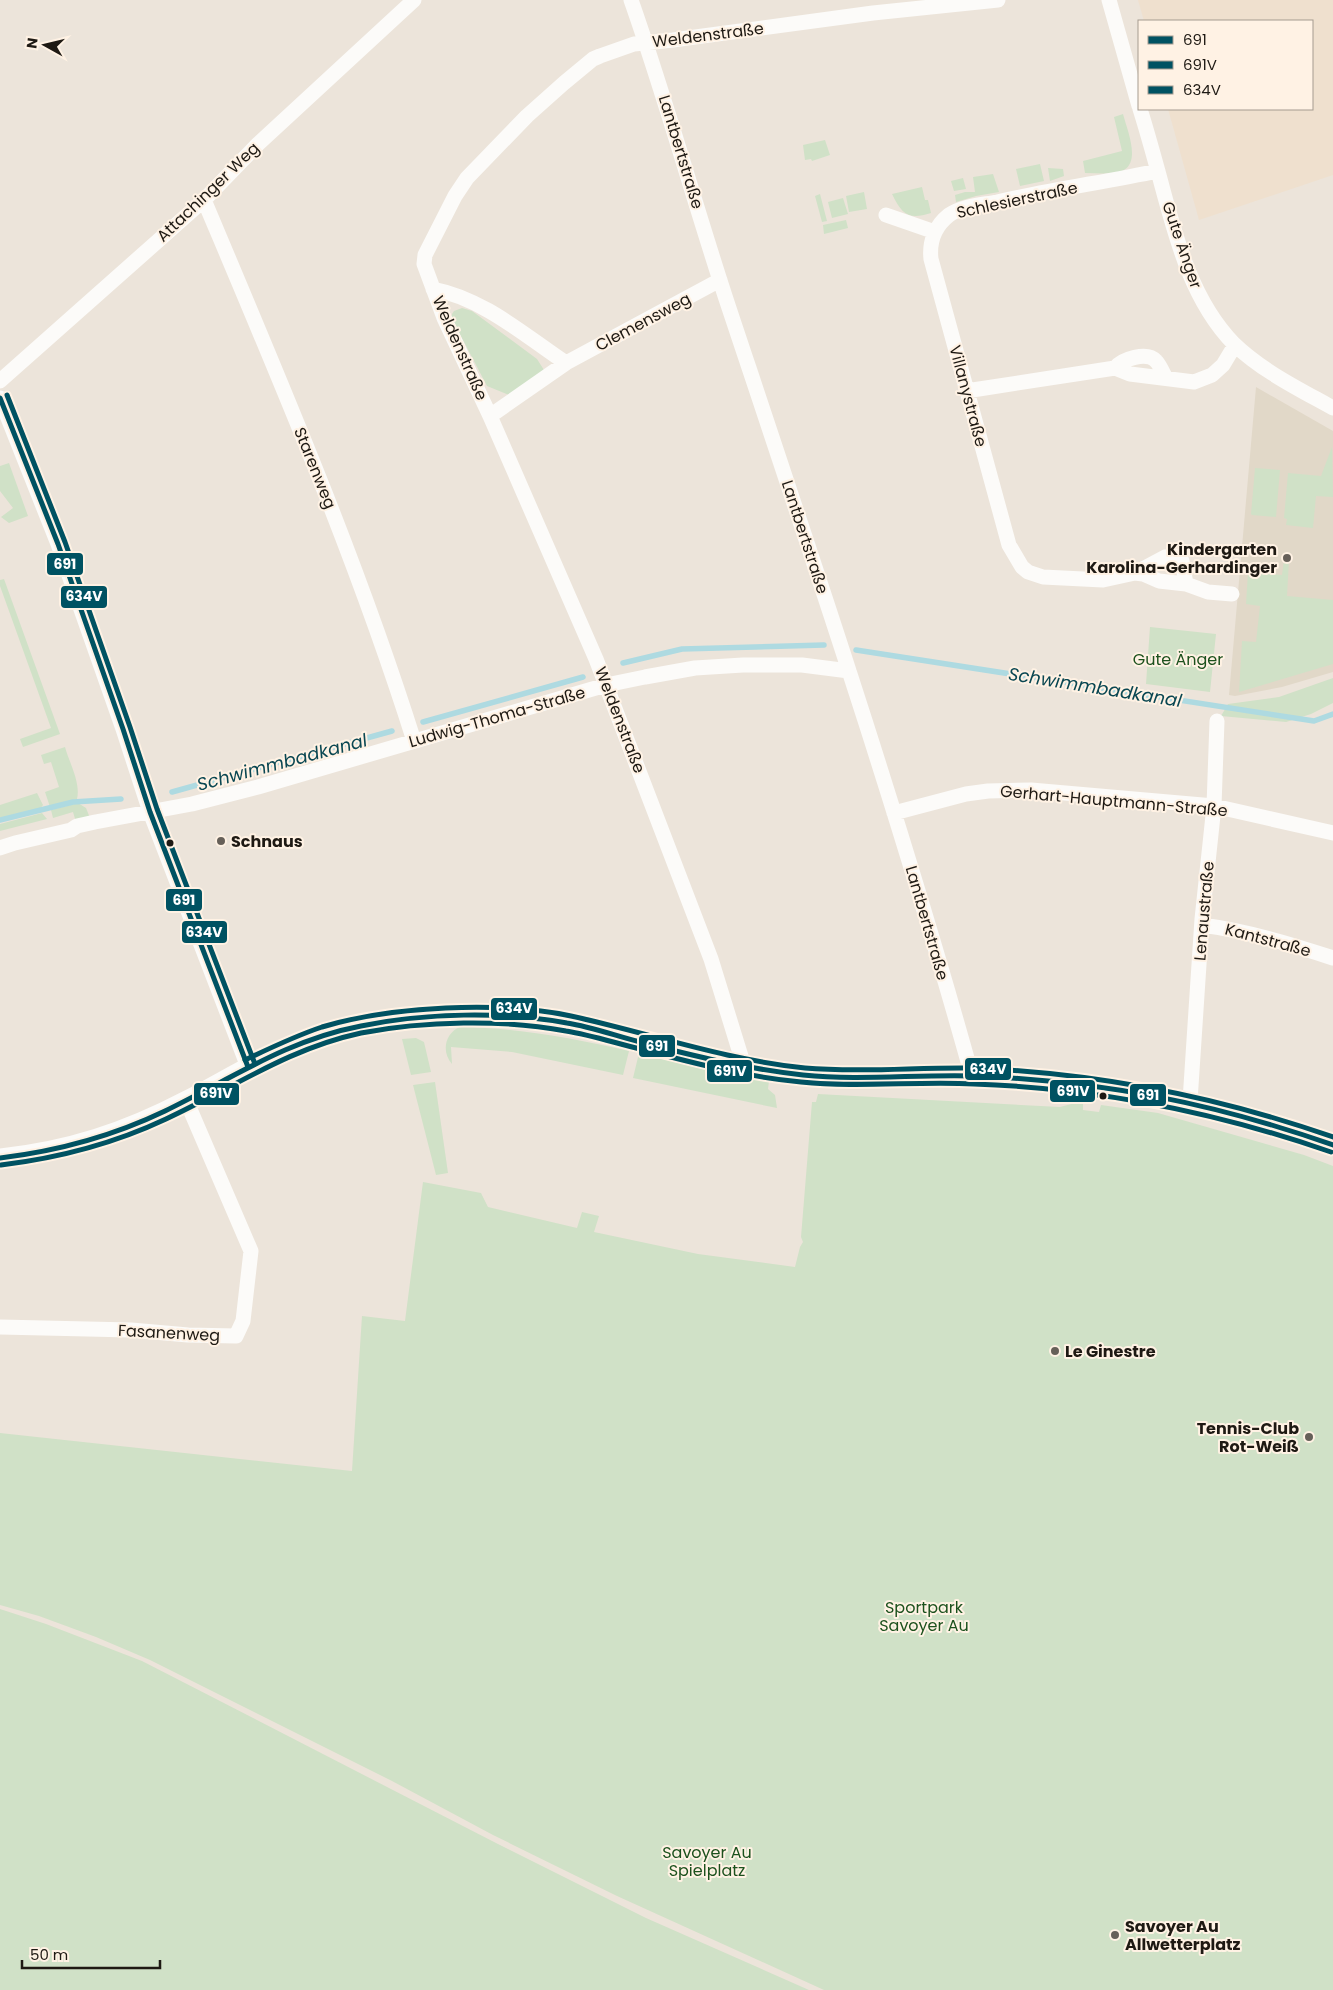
<svg xmlns="http://www.w3.org/2000/svg" width="1333" height="1990" font-family="Poppins,sans-serif">
  <rect width="100%" height="100%" fill="#ece4da"/>
  <!-- built -->
  <path fill="#efe0ce" d="M 1138,0 L 1333,0 L 1333,175 L 1199,220 L 1168,109 L 1312,109 L 1312,21 L 1144,21 Z"/>
  <!-- education -->
  <path fill="#e1d8c8" d="M 1256,387 L 1333,431 L 1333,672 L 1282,687 L 1235,696 L 1229,695 Z"/>
  <!-- green -->
  <path fill="#d0e1c7" d="M 1123,114 C 1128,133 1145,171 1113,173 C 1104,174 1094,173 1085,173 L 1083,161 L 1122,151 L 1114,117 Z
    M 825,140 L 830,155 L 812,161 L 811,159 L 805,160 L 803,145 Z
    M 1040,164 L 1044,181 L 1020,186 L 1016,169 Z
    M 1048,168 L 1063,169 L 1064,176 L 1050,181 Z
    M 993,174 L 999,192 L 976,196 L 956,202 L 955,195 L 965,192 L 975,192 L 973,177 Z
    M 963,178 L 966,189 L 954,191 L 951,181 Z
    M 922,187 L 925,200 L 928,200 L 931,213 C 909,220 902,215 892,194 Z
    M 864,192 L 867,209 L 849,212 L 846,196 Z
    M 820,194 L 827,221 L 822,222 L 815,196 Z
    M 843,198 L 848,214 L 832,218 L 828,202 Z
    M 846,220 L 848,228 L 824,234 L 823,225 Z
    M 462,308 L 472,311 L 537,359 L 544,370 L 509,395 L 487,386 L 452,319 L 452,314 L 454,311 Z
    M 1332,447 L 1333,497 L 1316,496 L 1313,528 L 1286,525 L 1287,519 L 1284,518 L 1288,473 L 1321,476 Z
    M 9,463 L 28,516 L 9,523 L 1,517 L 13,508 L 0,491 L 0,466 Z
    M 1255,468 L 1280,470 L 1276,517 L 1252,515 L 1251,514 Z
    M 1284,560 L 1289,560 L 1287,596 L 1333,600 L 1333,664 L 1239,692 L 1242,641 L 1256,642 L 1260,606 L 1246,604 L 1248,572 L 1282,575 Z
    M 4,579 L 60,734 L 23,747 L 20,739 L 51,728 L 0,586 L 0,580 Z
    M 1150,627 L 1216,634 L 1210,692 L 1146,684 Z
    M 1333,678 L 1333,703 L 1311,714 L 1286,722 L 1221,716 L 1228,704 L 1279,697 Z
    M 65,747 C 69,762 81,783 77,799 L 50,807 L 45,792 L 59,787 L 51,762 L 44,764 L 41,755 Z
    M 37,793 L 43,805 L 39,810 L 0,819 L 0,805 Z
    M 78,803 L 86,808 L 90,818 L 76,822 L 73,812 L 53,818 L 51,810 Z
    M 42,813 L 47,819 L 0,831 L 0,824 Z
    M 460,1027 C 519,1028 572,1038 629,1051 L 623,1075 L 512,1052 L 451,1047 L 452,1064 C 441,1052 445,1033 460,1027 Z
    M 416,1038 L 424,1042 L 431,1072 L 411,1075 L 402,1039 Z
    M 639,1053 L 710,1071 L 769,1081 L 768,1089 L 775,1095 L 777,1108 L 633,1078 Z
    M 435,1082 L 448,1173 L 436,1175 L 413,1085 Z
    M 818,1094 L 1060,1107 L 1075,1103 L 1083,1104 L 1083,1110 L 1099,1112 L 1101,1105 L 1158,1113 L 1304,1155 L 1333,1166 L 1333,1990 L 824,1990 L 617,1896 L 493,1835 L 392,1781 L 150,1660 L 96,1637 L 39,1616 L 0,1605 L 0,1433 L 352,1471 L 362,1316 L 405,1321 L 423,1182 L 481,1193 L 488,1207 L 577,1228 L 582,1212 L 599,1216 L 594,1232 L 698,1254 L 795,1267 L 800,1247 L 803,1242 L 801,1237 L 812,1102 L 816,1102 Z
    M 0,1609 L 46,1624 L 142,1661 L 496,1843 L 646,1918 L 809,1990 L 0,1990 Z"/>
  <g fill="none" stroke-linecap="round" stroke-linejoin="round">
    <!-- stream -->
    <path stroke="#aedae1" stroke-width="5.5" d="M 856,650 L 1314,721 L 1333,714
      M 623,663 L 682,649 L 824,645
      M 423,722 L 583,677
      M 172,792 L 392,731
      M 0,820 L 73,802 L 121,799"/>
    <!-- minor -->
    <path stroke="#fcfbf9" stroke-width="15" d="M 631,0 C 667,102 695,206 729,308 C 814,563 900,817 972,1076
      M 1109,0 L 1139,106
      M 1140,109 C 1147,131 1153,153 1159,175 C 1175,234 1190,299 1234,344 C 1262,371 1299,389 1333,408
      M 1158,171 C 1105,182 1050,190 997,202 C 981,205 962,206 949,215 C 935,226 929,242 931,259 L 1009,545 L 1022,567 L 1028,572 L 1043,577 L 1103,580 L 1135,573 L 1143,574 L 1159,581 L 1186,584 L 1208,592 L 1232,594
      M 204,200 C 279,378 356,557 414,741
      M 886,215 L 935,232
      M 433,289 C 484,299 524,335 566,363
      M 1115,368 L 1130,374 L 1194,382 L 1212,375 L 1223,365 L 1235,345
      M 0,381 L 204,200 L 258,144 L 414,0
      M 966,391 L 1115,368 C 1122,359 1147,351 1156,361 C 1160,365 1163,373 1166,378
      M 0,398 L 58,544 L 123,729 L 150,812 L 248,1067
      M 490,416 L 566,363 L 720,280
      M 1135,573 L 1165,557 L 1177,556 L 1182,561 L 1186,584
      M 894,813 L 966,794 L 988,791 L 1031,790 L 1214,806 L 1333,833
      M 0,848 L 15,843 L 71,830 L 77,826 L 95,822 L 192,804 L 258,787 L 606,685 L 645,677 L 695,668 L 743,665 L 802,665 L 849,671
      M 1202,925 C 1247,931 1290,944 1333,958
      M 744,1066 L 711,959 L 596,659 L 490,416 L 444,318 L 424,264 L 425,255 L 455,196 L 467,178 L 527,116 L 564,83 L 593,59 L 600,56 L 634,44 L 673,40 L 873,13 L 998,0
      M 1190,1101 L 1202,919 L 1214,806 L 1217,721
      M 0,1327 L 131,1330 L 188,1335 L 236,1336 L 243,1321 L 251,1251 L 186,1100"/>
    <!-- tertiary -->
    <path stroke="#fcfbf9" stroke-width="19" d="M 0,1158 C 68,1151 126,1132 187,1100 C 222,1082 257,1060 294,1045 C 377,1012 480,1011 567,1023 C 645,1042 724,1067 804,1075 C 861,1080 917,1074 973,1076 C 1099,1081 1214,1100 1333,1145"/>
    <!-- bus-1 casing -->
    <g stroke="#fff2e4" stroke-width="9">
      <path id="bus-1" d="M 0,398 L 58,544 L 123,729 L 150,812 L 248,1067
        M 0,1158 C 58,1151 113,1136 165,1111 C 231,1079 287,1040 361,1026 C 425,1013 502,1011 567,1023 C 592,1027 616,1036 640,1042 C 694,1056 748,1069 803,1075 C 860,1081 918,1074 975,1076 C 1101,1081 1214,1103 1333,1145"/>
    </g>
    <!-- bus-2 casing -->
    <g stroke="#fff2e4" stroke-width="9">
      <path id="bus-2" d="M 1,1165 C 59,1158 113,1144 166,1119 C 233,1088 287,1049 361,1033 C 423,1021 504,1019 566,1031 C 591,1035 615,1043 640,1049 C 693,1063 747,1077 801,1082 C 859,1088 916,1081 974,1084 C 1098,1088 1213,1111 1331,1152"/>
    </g>
    <!-- bus-3 casing -->
    <g stroke="#fff2e4" stroke-width="9">
      <path id="bus-3" d="M 7,395 L 65,542 L 130,727 L 157,809 L 255,1064
        M 245,1060 C 270,1048 295,1036 322,1027 C 392,1006 499,1001 571,1016 C 649,1033 725,1060 805,1068 C 861,1073 917,1067 973,1068 C 1096,1073 1216,1096 1333,1137"/>
    </g>
    <!-- bus-1 -->
    <use href="#bus-1" stroke="#005262" stroke-width="5"/>
    <!-- bus-2 -->
    <use href="#bus-2" stroke="#005262" stroke-width="5"/>
    <!-- bus-3 -->
    <use href="#bus-3" stroke="#005262" stroke-width="5"/>
  </g>
  <!-- markers -->
  <g fill="#666059" stroke="#fff2e4" stroke-width="2">
    <circle cx="1287" cy="558" r="5"/>
    <circle cx="221" cy="841" r="5"/>
    <circle cx="1055" cy="1351" r="5"/>
    <circle cx="1309" cy="1437" r="5"/>
    <circle cx="1115" cy="1935" r="5"/>
  </g>
  <g fill="#1e1913" stroke="#fff2e4" stroke-width="2">
    <circle cx="170" cy="843" r="4.5"/>
    <circle cx="1103" cy="1096" r="4.5"/>
  </g>
  <g text-anchor="middle" dominant-baseline="central" stroke-width="4" stroke-linejoin="round" paint-order="stroke">
    <!-- street labels -->
    <g font-size="16" fill="#1e1913" stroke="#fff2e4">
      <text transform="translate(708 35) rotate(-7)">Weldenstraße</text>
      <text transform="translate(681 152) rotate(73)">Lantbertstraße</text>
      <text transform="translate(208 192) rotate(-44)">Attachinger Weg</text>
      <text transform="translate(1017 200) rotate(-12)">Schlesierstraße</text>
      <text transform="translate(1182 245) rotate(71)">Gute Änger</text>
      <text transform="translate(643 322) rotate(-28)">Clemensweg</text>
      <text transform="translate(460 348) rotate(66)">Weldenstraße</text>
      <text transform="translate(968 396) rotate(75)">Villanystraße</text>
      <text transform="translate(315 468) rotate(68)">Starenweg</text>
      <text transform="translate(805 537) rotate(72)">Lantbertstraße</text>
      <text transform="translate(497 717) rotate(-16)">Ludwig-Thoma-Straße</text>
      <text transform="translate(620 720) rotate(69)">Weldenstraße</text>
      <text transform="translate(1114 801) rotate(5)">Gerhart-Hauptmann-Straße</text>
      <text transform="translate(1204 911) rotate(-85)">Lenaustraße</text>
      <text transform="translate(927 923) rotate(74)">Lantbertstraße</text>
      <text transform="translate(1268 940) rotate(15)">Kantstraße</text>
      <text transform="translate(169 1333) rotate(3)">Fasanenweg</text>
    </g>
    <!-- poi labels -->
    <g font-size="16" font-weight="bold" fill="#1e1913" stroke="#fff2e4" text-anchor="start">
      <text x="1277" y="549" text-anchor="end">Kindergarten<tspan x="1277" dy="18">Karolina-Gerhardinger</tspan></text>
      <text x="231" y="841">Schnaus</text>
      <text x="1065" y="1351">Le Ginestre</text>
      <text x="1299" y="1428" text-anchor="end">Tennis-Club<tspan x="1299" dy="18">Rot-Weiß</tspan></text>
      <text x="1125" y="1926">Savoyer Au<tspan x="1125" dy="18">Allwetterplatz</tspan></text>
    </g>
    <!-- park labels -->
    <g font-size="16" fill="#1c511d" stroke="#fff2e4">
      <text x="1178" y="659">Gute Änger</text>
      <text x="924" y="1607">Sportpark<tspan x="924" dy="18">Savoyer Au</tspan></text>
      <text x="707" y="1852">Savoyer Au<tspan x="707" dy="18">Spielplatz</tspan></text>
    </g>
    <!-- water labels -->
    <g font-size="18" font-style="italic" fill="#0a4752" stroke="#fff2e4">
      <text transform="translate(1095 687) rotate(9)">Schwimmbadkanal</text>
      <text transform="translate(282 762) rotate(-15)">Schwimmbadkanal</text>
    </g>
  </g>
  <g stroke="#fff2e4" stroke-width="2">
    <rect x="46" y="552" width="38" height="24" rx="5" fill="#005262"/>
    <rect x="60" y="585" width="48" height="24" rx="5" fill="#005262"/>
    <rect x="165" y="888" width="38" height="24" rx="5" fill="#005262"/>
    <rect x="181" y="920" width="47" height="24" rx="5" fill="#005262"/>
    <rect x="490" y="997" width="48" height="24" rx="5" fill="#005262"/>
    <rect x="638" y="1034" width="38" height="24" rx="5" fill="#005262"/>
    <rect x="964" y="1057" width="48" height="24" rx="5" fill="#005262"/>
    <rect x="706" y="1059" width="47" height="24" rx="5" fill="#005262"/>
    <rect x="1049" y="1079" width="47" height="24" rx="5" fill="#005262"/>
    <rect x="193" y="1082" width="47" height="24" rx="5" fill="#005262"/>
    <rect x="1129" y="1083" width="38" height="24" rx="5" fill="#005262"/>
  </g>
  <g font-size="14" text-anchor="middle" font-weight="bold" fill="#fff">
    <text x="65" y="569">691</text>
    <text x="84" y="601">634V</text>
    <text x="184" y="905">691</text>
    <text x="204" y="937">634V</text>
    <text x="514" y="1013">634V</text>
    <text x="657" y="1051">691</text>
    <text x="988" y="1074">634V</text>
    <text x="730" y="1076">691V</text>
    <text x="1073" y="1096">691V</text>
    <text x="216" y="1098">691V</text>
    <text x="1148" y="1100">691</text>
  </g>
  <!-- legend -->
  <rect x="1138" y="20" width="175" height="90" fill="#fff2e4" stroke="#a59b90"/>
  <rect x="1148" y="36" width="25" height="8" fill="#005262" stroke="#a59b90"/>
  <text x="1183" y="45" font-size="15" fill="#1e1913">691</text>
  <rect x="1148" y="61" width="25" height="8" fill="#005262" stroke="#a59b90"/>
  <text x="1183" y="70" font-size="15" fill="#1e1913">691V</text>
  <rect x="1148" y="86" width="25" height="8" fill="#005262" stroke="#a59b90"/>
  <text x="1183" y="95" font-size="15" fill="#1e1913">634V</text>
  <!-- north arrow -->
  <g transform="translate(45 45) rotate(278)" stroke="#fff2e4" stroke-width="4" paint-order="stroke">
  <path d="M0-4L9 19L0 12L-9 19Z" fill="#1e1913"/>
  <text y="-8" font-size="14" font-weight="bold" text-anchor="middle" fill="#1e1913">N</text>
  </g>
  <!-- scale -->
  <path d="M22 1960v8h138v-8" fill="none" stroke="#1e1913" stroke-width="2.5"/>
  <text x="30" y="1960" font-size="15" fill="#1e1913" stroke="#fff2e4" stroke-width="4" paint-order="stroke">50 m</text>
</svg>
